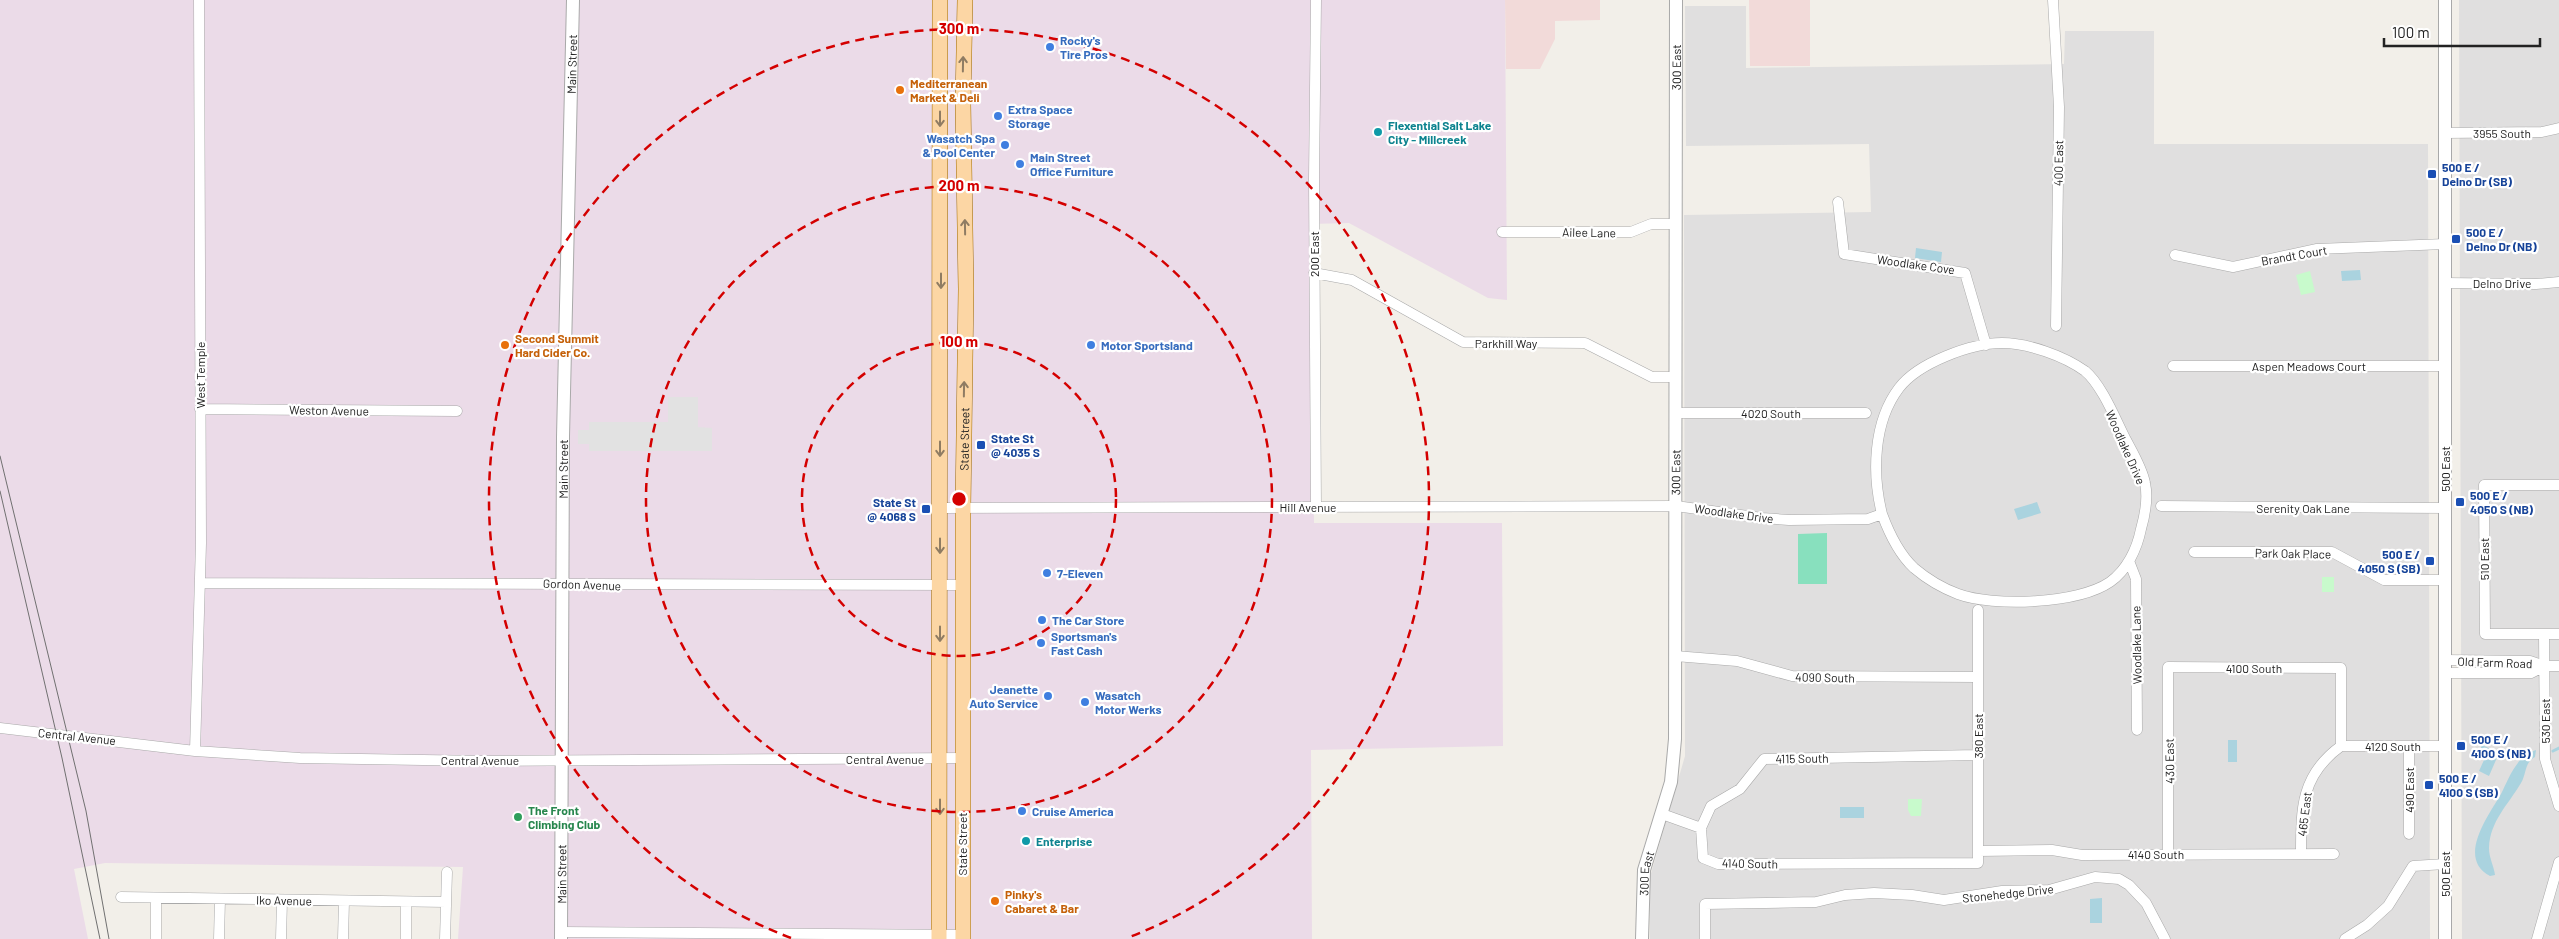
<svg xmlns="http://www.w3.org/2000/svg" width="2559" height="939" font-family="Barlow,sans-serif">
  <rect width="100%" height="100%" fill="#f2efe9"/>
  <!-- residential -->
  <path fill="#e0dfdf" d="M 2459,0 L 2559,0 L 2559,939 L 2462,939 Z
    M 1685,6 L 1746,6 L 1746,68 L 2064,64 L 2065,31 L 2154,31 L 2154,144 L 2428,144 L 2430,939 L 1650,939 L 1650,877 L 1685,756 L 1684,215 L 1871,212 L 1869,144 L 1686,146 Z"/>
  <!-- commercial -->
  <path fill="#f2dad9" d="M 1505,0 L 1600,0 L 1600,20 L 1555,21 L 1555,39 L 1540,69 L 1506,69 Z
    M 1749,0 L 1810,0 L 1810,66 L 1750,66 Z"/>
  <!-- industrial -->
  <path fill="#ebdbe8" d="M 0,0 L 1505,0 L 1507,300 L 1488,298 L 1349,223 L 1311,224 L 1314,523 L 1502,523 L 1503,746 L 1311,750 L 1312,939 L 458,939 L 463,867 L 105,863 L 74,869 L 88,939 L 0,939 Z"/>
  <!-- park -->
  <path fill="#c8facc" d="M 2310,271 L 2315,292 L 2301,295 L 2296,275 Z
    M 2322,577 L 2334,577 L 2334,592 L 2322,592 Z
    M 1908,799 L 1922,799 L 1921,816 L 1911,816 L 1908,810 Z"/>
  <!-- pitch -->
  <path fill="#88e0be" d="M 1827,533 L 1827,584 L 1798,584 L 1798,534 Z"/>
  <!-- parking -->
  <path fill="#e2e2e2" d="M 668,397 L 698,397 L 698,427 L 712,428 L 712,451 L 589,451 L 589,444 L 578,444 L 578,430 L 589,430 L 589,422 L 668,422 Z"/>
  <!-- water -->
  <path fill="#aad3df" d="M 1916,248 L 1942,252 L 1941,262 L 1915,258 Z
    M 2360,270 L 2361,280 L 2342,281 L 2341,271 Z
    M 2037,502 L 2041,513 L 2018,520 L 2014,509 Z
    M 2228,740 L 2237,740 L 2237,762 L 2228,762 Z
    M 2482,745 L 2499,753 L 2489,776 L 2479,771 L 2484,760 L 2477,757 Z
    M 2536,750 L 2535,757 C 2524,763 2527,773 2521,783 C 2508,805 2490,821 2489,848 C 2489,858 2494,866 2495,875 L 2490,876 C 2456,858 2489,815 2501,794 C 2509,778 2517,755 2536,750 Z
    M 1840,807 L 1864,807 L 1864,818 L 1840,818 Z
    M 2102,898 L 2102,923 L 2090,923 L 2090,899 Z"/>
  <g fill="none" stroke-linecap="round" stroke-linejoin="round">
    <!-- stream -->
    <path stroke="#aad3df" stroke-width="3" d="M 2553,751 L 2559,748"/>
    <!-- minor casing -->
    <g stroke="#a9a9a9" stroke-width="11">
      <path id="minor" d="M 1316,0 L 1314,179 L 1316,507
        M 2053,0 L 2059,107 L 2056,326
        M 2445,133 L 2542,132 L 2559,128
        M 1838,202 L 1844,254 L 1965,273 L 1986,345
        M 1502,232 L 1631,232 L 1651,224 L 1676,224
        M 2175,255 L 2233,267 L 2317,249 L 2445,244
        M 1314,273 L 1352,280 L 1463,342 L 1585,343 L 1652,377 L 1675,377
        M 2445,283 L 2536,284 L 2559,282
        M 2173,366 L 2445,366
        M 200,409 L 457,411
        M 1676,413 L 1866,413
        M 2559,485 L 2484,485 L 2485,634 L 2559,634
        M 2161,506 L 2445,508
        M 940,508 L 1676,506 L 1762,518 L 1789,520 L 1868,519 L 1882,514 C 1889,533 1899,554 1914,568 C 1927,579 1942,588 1958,594 C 1993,607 2078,604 2110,582 C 2127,570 2137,549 2141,529 C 2145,515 2148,497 2145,483 C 2142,467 2131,450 2124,436 C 2115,418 2101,384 2085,371 C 2064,356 2028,343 2002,343 C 1971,343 1918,363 1899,388 C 1873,422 1872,474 1882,514
        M 2194,552 L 2332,552 L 2384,580 L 2445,580
        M 2129,561 L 2136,579 L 2137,730
        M 200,583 L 963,585
        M 2544,634 L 2545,759 L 2559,806
        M 1675,656 L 1737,661 L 1792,676 L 1978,677
        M 2444,660 L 2530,661 L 2545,666 L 2559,666
        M 2445,673 L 2531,673 L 2545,666
        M 0,728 L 195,751 L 300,758 L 484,761 L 963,758
        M 2341,746 L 2445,746
        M 2409,746 L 2409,834
        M 195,751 L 201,543 L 199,0
        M 1662,814 L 1701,828 L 1711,806 L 1740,789 L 1764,759 L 1978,755
        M 1701,828 L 1703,858 L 1718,864 L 1978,863 L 1978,610
        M 1978,851 L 2052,850 L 2082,855 L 2334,854
        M 2168,854 L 2168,667 L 2341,668 L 2341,746 C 2301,775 2301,808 2301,854
        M 121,897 L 446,902
        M 156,898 L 156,939
        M 561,932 L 963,935
        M 219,939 L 220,899
        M 281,939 L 282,900
        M 343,939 L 344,901
        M 406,939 L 406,902
        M 445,939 L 447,872
        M 1705,939 L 1705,904 L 1816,902 L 1845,895 L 1874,893 L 1912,895 L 1944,900 L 2002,891 L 2049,890 L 2095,877 L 2119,879 L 2129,885 L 2146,903 L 2165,939
        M 2345,939 L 2367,925 L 2388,906 L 2413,866 L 2445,864
        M 2537,939 L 2559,862"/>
    </g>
    <!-- tertiary casing -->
    <g stroke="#a9a9a9" stroke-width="14">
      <g id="tertiary">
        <path d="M 2445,0 L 2445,939"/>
        <path id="s1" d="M 561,939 L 563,437 L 573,0"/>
        <path id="s2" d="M 1642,939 L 1644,870 L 1671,782 L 1675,739 L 1676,0"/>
      </g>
    </g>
    <!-- primary casing -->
    <g stroke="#a06b00" stroke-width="16">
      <g id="primary">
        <path d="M 939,939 L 940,0"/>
        <path id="s3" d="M 963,939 L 963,508 L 966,289 L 963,103 L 965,0"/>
      </g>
    </g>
    <!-- minor -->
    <use href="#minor" stroke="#fff" stroke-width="10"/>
    <!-- tertiary -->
    <use href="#tertiary" stroke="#fff" stroke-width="12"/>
    <!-- primary -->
    <use href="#primary" stroke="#fcd6a4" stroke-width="15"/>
    <!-- tram -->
    <path stroke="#707070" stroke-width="1" d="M 0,456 L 86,811 L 109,939
      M 0,491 L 62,758 L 100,939"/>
  </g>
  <!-- one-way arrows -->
  <defs><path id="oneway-shaft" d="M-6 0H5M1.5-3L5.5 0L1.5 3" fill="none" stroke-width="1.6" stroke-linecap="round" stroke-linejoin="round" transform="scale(1.25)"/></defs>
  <g stroke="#8f7c63">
    <use href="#oneway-shaft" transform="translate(963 64) rotate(-89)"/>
    <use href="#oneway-shaft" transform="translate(940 119) rotate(90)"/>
    <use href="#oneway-shaft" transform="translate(965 227) rotate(-91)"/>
    <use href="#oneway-shaft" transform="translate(941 281) rotate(90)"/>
    <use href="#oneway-shaft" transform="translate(964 389) rotate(-89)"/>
    <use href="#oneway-shaft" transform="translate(940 449) rotate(90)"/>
    <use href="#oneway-shaft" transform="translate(940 546) rotate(90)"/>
    <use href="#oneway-shaft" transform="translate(940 634) rotate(90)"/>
    <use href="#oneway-shaft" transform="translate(940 807) rotate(90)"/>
  </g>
  <!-- distance rings -->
  <g fill="none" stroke="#d40000" stroke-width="2.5" stroke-dasharray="9 6">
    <circle cx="959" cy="499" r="157"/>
    <circle cx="959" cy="499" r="313"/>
    <path d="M791 938A470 470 0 1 1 1127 938"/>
  </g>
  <!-- markers -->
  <g fill="#3f7fe0" stroke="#fff" stroke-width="2">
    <circle cx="1050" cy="47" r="5"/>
    <circle cx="998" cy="116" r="5"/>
    <circle cx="1005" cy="145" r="5"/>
    <circle cx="1020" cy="164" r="5"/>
    <circle cx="1091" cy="345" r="5"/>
    <circle cx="1047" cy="573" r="5"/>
    <circle cx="1042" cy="620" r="5"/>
    <circle cx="1041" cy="643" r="5"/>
    <circle cx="1048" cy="696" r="5"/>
    <circle cx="1085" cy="702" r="5"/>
    <circle cx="1022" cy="811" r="5"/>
  </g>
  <g fill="#e8710a" stroke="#fff" stroke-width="2">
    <circle cx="900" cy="90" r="5"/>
    <circle cx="505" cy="345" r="5"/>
    <circle cx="995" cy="901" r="5"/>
  </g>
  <g fill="#0f9aa8" stroke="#fff" stroke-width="2">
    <circle cx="1378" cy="132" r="5"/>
    <circle cx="1026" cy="841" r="5"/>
  </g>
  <g fill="#1a4fb4" stroke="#fff" stroke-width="2">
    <rect x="2427" y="169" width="10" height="10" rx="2.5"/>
    <rect x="2451" y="234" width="10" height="10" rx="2.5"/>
    <rect x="976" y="440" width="10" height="10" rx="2.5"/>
    <rect x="2455" y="497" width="10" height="10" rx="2.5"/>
    <rect x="921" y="504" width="10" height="10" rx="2.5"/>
    <rect x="2425" y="556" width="10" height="10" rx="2.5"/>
    <rect x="2456" y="741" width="10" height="10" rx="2.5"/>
    <rect x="2424" y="780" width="10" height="10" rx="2.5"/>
  </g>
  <circle fill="#2e9e5b" stroke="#fff" stroke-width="2" cx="518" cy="817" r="5"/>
  <g text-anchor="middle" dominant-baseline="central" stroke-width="4.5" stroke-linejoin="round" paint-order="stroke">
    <!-- shop labels -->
    <g font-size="12" font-weight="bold" fill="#366cbe" stroke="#fff" text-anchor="start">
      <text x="1060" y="40">Rocky's<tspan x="1060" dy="14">Tire Pros</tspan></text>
      <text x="1008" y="109">Extra Space<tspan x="1008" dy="14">Storage</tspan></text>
      <text x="995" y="138" text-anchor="end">Wasatch Spa<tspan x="995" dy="14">&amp; Pool Center</tspan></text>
      <text x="1030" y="157">Main Street<tspan x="1030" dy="14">Office Furniture</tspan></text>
      <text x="1101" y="345">Motor Sportsland</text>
      <text x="1057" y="573">7-Eleven</text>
      <text x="1052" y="620">The Car Store</text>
      <text x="1051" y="636">Sportsman's<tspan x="1051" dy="14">Fast Cash</tspan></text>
      <text x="1038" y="689" text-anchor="end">Jeanette<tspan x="1038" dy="14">Auto Service</tspan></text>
      <text x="1095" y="695">Wasatch<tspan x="1095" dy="14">Motor Werks</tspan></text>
      <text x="1032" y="811">Cruise America</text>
    </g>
    <!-- street labels -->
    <g font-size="12" fill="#222" stroke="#fff">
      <text stroke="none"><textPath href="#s1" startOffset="875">Main Street</textPath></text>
      <text stroke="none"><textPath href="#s2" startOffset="876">300 East</textPath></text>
      <text x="2502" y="133">3955 South</text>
      <text transform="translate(2058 163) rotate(-89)">400 East</text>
      <text transform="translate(1589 232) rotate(1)">Ailee Lane</text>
      <text transform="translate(1314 254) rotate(-90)">200 East</text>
      <text transform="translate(2294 255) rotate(-10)">Brandt Court</text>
      <text transform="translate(1916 264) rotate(8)">Woodlake Cove</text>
      <text x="2502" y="283">Delno Drive</text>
      <text x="1506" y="343">Parkhill Way</text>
      <text x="2309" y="366">Aspen Meadows Court</text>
      <text transform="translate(200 375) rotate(-90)">West Temple</text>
      <text transform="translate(329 410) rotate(1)">Weston Avenue</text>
      <text x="1771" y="413">4020 South</text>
      <text stroke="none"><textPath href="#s3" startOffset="500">State Street</textPath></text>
      <text transform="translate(2126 447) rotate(66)">Woodlake Drive</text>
      <text stroke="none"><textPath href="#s1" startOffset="470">Main Street</textPath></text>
      <text transform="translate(2445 469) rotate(-90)">500 East</text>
      <text stroke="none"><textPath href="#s2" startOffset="471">300 East</textPath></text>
      <text x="1308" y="507">Hill Avenue</text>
      <text x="2303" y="508">Serenity Oak Lane</text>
      <text transform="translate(1734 513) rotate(8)">Woodlake Drive</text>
      <text transform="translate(2293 553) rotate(1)">Park Oak Place</text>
      <text transform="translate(2484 559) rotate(-90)">510 East</text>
      <text transform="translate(582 584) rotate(2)">Gordon Avenue</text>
      <text transform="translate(2136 645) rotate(-91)">Woodlake Lane</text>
      <text transform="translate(2495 662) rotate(2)">Old Farm Road</text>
      <text x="2254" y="668">4100 South</text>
      <text transform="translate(1825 677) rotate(1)">4090 South</text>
      <text transform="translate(2545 721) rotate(-90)">530 East</text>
      <text transform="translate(77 736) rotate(6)">Central Avenue</text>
      <text transform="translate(1978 736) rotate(-90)">380 East</text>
      <text x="2393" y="746">4120 South</text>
      <text transform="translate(1802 758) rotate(-1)">4115 South</text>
      <text x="885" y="759">Central Avenue</text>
      <text x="480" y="760">Central Avenue</text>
      <text transform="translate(2169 761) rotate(-91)">430 East</text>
      <text transform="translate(2409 790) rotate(-90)">490 East</text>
      <text transform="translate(2304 814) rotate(-83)">465 East</text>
      <text transform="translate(962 844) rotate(-90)">State Street</text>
      <text x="2156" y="854">4140 South</text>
      <text transform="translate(1750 863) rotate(1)">4140 South</text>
      <text stroke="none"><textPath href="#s2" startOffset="66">300 East</textPath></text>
      <text stroke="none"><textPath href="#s1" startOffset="65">Main Street</textPath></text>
      <text transform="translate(2445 874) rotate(-90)">500 East</text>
      <text transform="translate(2008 893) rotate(-6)">Stonehedge Drive</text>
      <text transform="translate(284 900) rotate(1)">Iko Avenue</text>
    </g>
    <!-- food labels -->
    <g font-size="12" font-weight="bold" fill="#c56008" stroke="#fff" text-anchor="start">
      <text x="910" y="83">Mediterranean<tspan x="910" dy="14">Market &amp; Deli</tspan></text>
      <text x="515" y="338">Second Summit<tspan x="515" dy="14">Hard Cider Co.</tspan></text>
      <text x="1005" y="894">Pinky's<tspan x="1005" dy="14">Cabaret &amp; Bar</tspan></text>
    </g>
    <!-- culture labels -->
    <g font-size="12" font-weight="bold" fill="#0d838f" stroke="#fff" text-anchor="start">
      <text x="1388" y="125">Flexential Salt Lake<tspan x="1388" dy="14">City - Millcreek</tspan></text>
      <text x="1036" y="841">Enterprise</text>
    </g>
    <!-- transit labels -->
    <g font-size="12" font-weight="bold" fill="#164399" stroke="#fff" text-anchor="start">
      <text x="2442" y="167">500 E /<tspan x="2442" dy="14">Delno Dr (SB)</tspan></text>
      <text x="2466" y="232">500 E /<tspan x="2466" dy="14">Delno Dr (NB)</tspan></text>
      <text x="991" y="438">State St<tspan x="991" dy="14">@ 4035 S</tspan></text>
      <text x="2470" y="495">500 E /<tspan x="2470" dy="14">4050 S (NB)</tspan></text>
      <text x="916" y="502" text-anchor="end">State St<tspan x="916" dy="14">@ 4068 S</tspan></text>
      <text x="2420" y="554" text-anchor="end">500 E /<tspan x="2420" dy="14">4050 S (SB)</tspan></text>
      <text x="2471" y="739">500 E /<tspan x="2471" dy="14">4100 S (NB)</tspan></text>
      <text x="2439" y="778">500 E /<tspan x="2439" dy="14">4100 S (SB)</tspan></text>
    </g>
    <!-- leisure labels -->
    <g font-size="12" font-weight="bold" fill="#27864d" stroke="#fff" text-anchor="start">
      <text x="528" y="810">The Front<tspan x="528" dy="14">Climbing Club</tspan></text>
    </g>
  </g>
  <circle cx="959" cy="499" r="8" fill="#d40000" stroke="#fff" stroke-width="2.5"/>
  <g font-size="15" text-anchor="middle" font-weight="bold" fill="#d40000" stroke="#fff" stroke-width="4.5" stroke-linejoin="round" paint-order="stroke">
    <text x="959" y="34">300 m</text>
    <text x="959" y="191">200 m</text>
    <text x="959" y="347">100 m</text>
  </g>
  <!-- scale -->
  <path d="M2384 38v8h156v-8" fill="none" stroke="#222222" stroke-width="2.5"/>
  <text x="2392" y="38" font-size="15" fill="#222222" stroke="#ffffff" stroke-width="4" paint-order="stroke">100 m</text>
</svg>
